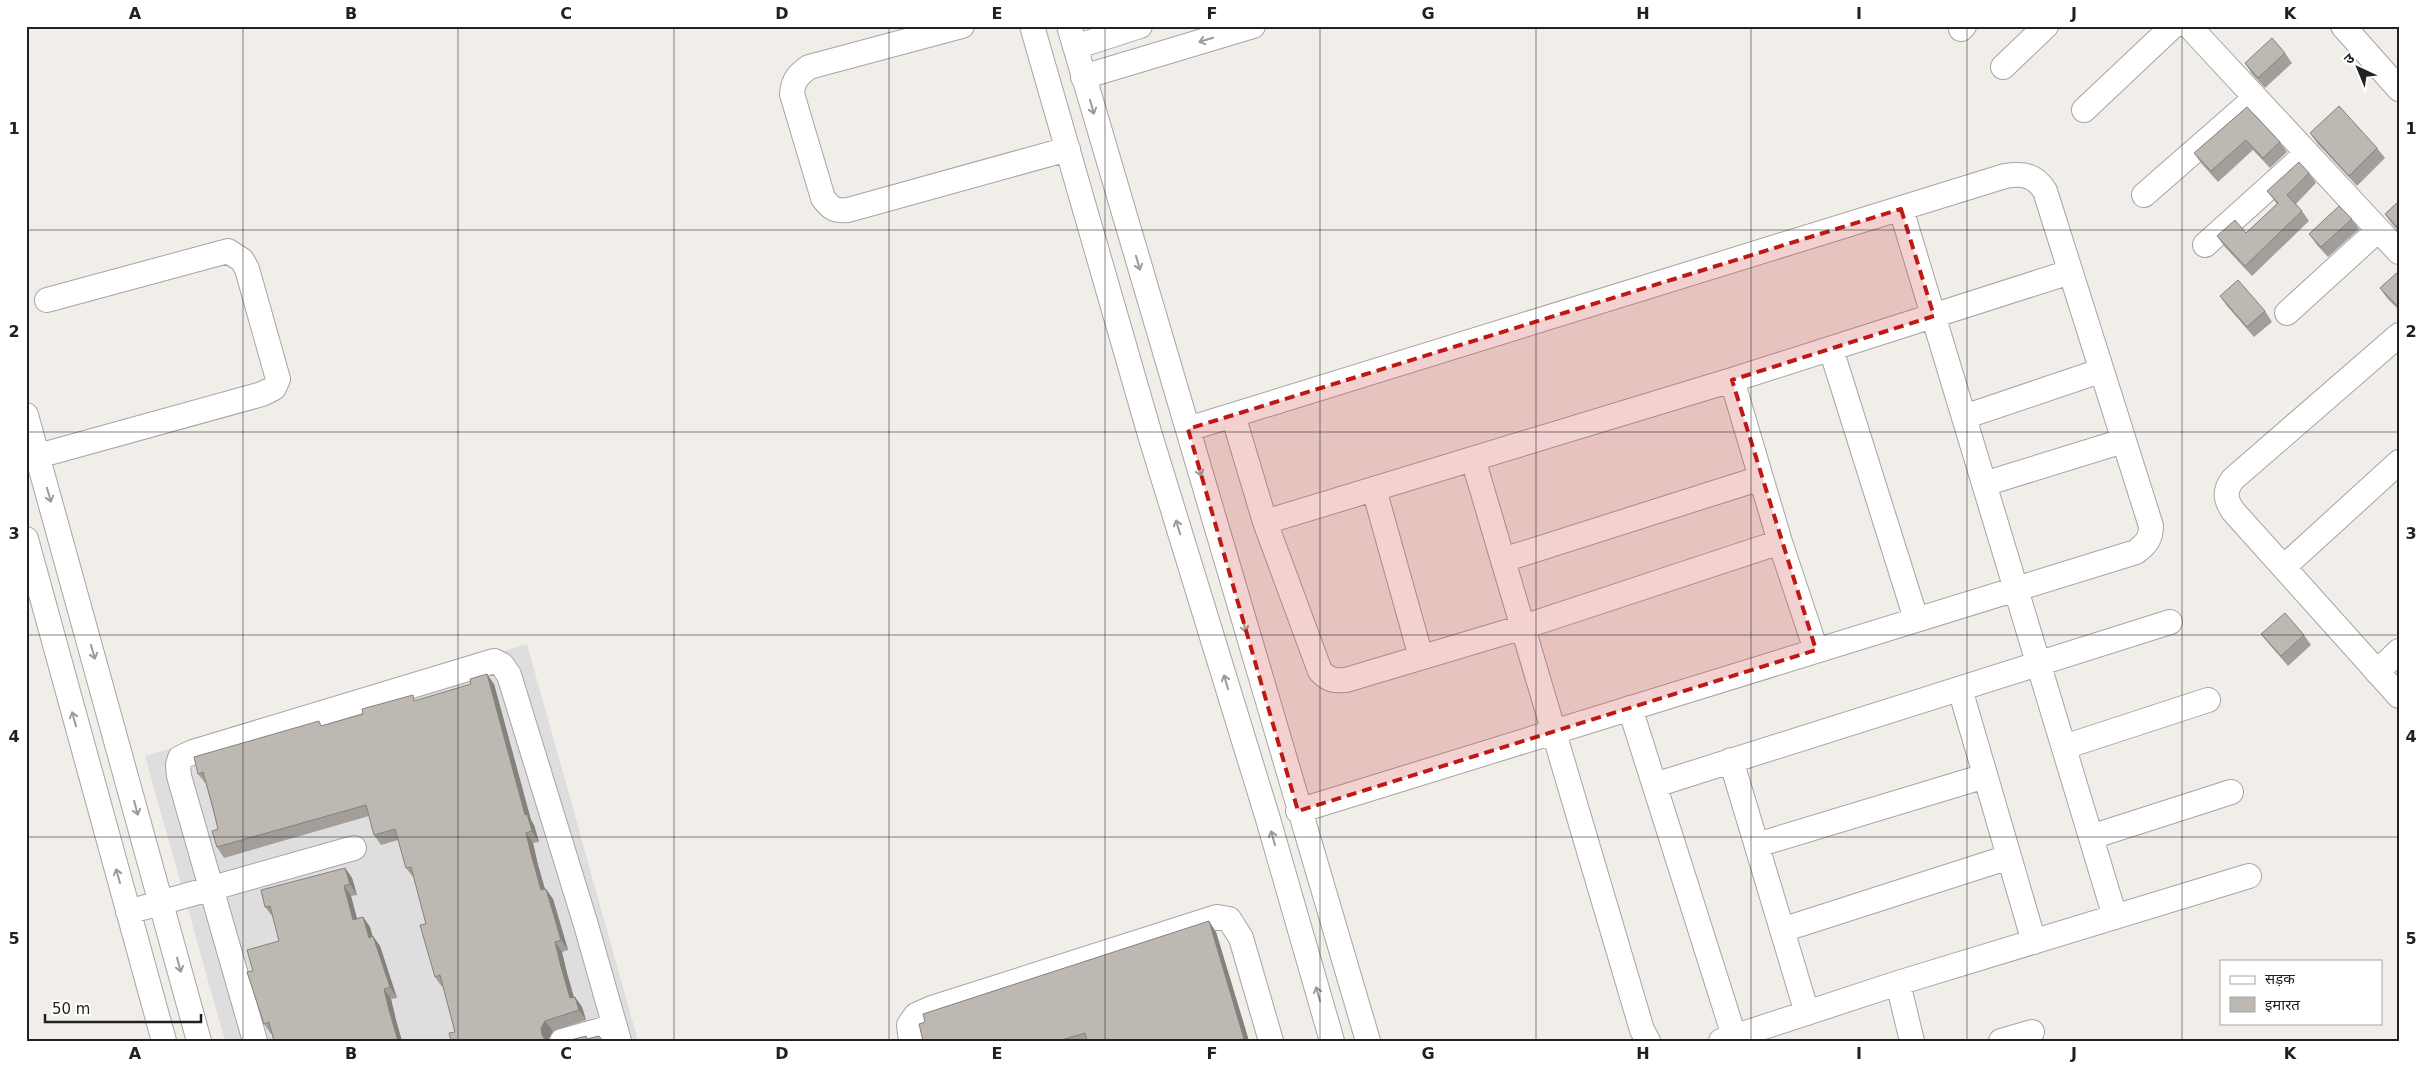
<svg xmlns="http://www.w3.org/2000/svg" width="2425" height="1067" font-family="'DejaVu Sans','Noto Sans Devanagari',sans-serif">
  <rect width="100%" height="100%" fill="#f1eee9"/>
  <!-- residential -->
  <path fill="#dfdede" d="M 527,644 L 638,1041 L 225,1041 L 145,756 Z"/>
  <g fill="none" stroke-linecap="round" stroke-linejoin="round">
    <!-- minor casing -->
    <g stroke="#a5a5a5" stroke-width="26">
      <path id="minor" d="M 962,26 L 809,67 C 798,75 793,80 792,94 L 823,198 C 831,209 835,211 848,210 L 1068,149
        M 1032,26 L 1150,435 L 1268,819 L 1332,1041
        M 1069,26 L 1368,1041
        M 2189,26 L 2399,252
        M 2343,26 L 2399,89
        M 1961,29 L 1964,26
        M 1075,47 L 1140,26
        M 2003,67 L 2046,26
        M 1083,77 L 1253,26
        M 2084,110 L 2173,26
        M 2144,195 L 2255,98
        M 1901,209 L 2115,917
        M 2205,245 L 2307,153
        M 2287,313 L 2378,230
        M 2399,335 L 2233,479 C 2224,491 2225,499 2233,511 L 2399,696
        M 1831,349 L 1916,619
        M 1732,380 L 1780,542 L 1816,650
        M 26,415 L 199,1041
        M 1233,415 L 1265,522 L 1320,671 C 1328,680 1334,681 1346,680 L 1523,627 L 1780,542
        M 1964,417 L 2100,371
        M 1188,429 L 2005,176 C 2023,173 2035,175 2045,191 L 2151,526 C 2151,539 2146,544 2136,552 L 1298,811
        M 38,456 L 262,394 L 274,388 L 278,379 L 247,269 L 242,260 L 228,251 L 47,300
        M 1473,459 L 1642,1030 L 1648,1041
        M 1984,484 L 2123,441
        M 1374,489 L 1421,657
        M 1265,522 L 1732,380 L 2070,272
        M 26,539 L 164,1041
        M 1503,560 L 1761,478
        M 2284,567 L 2399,462
        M 2377,672 L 2399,651
        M 1960,689 L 2034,942
        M 1630,708 L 1734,1036
        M 2064,747 L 2208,700
        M 1731,760 L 1807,1013
        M 1655,785 L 2170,622
        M 2091,837 L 2231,792
        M 1757,845 L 1985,776
        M 128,912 L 354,848
        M 1782,930 L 2009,857
        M 1898,983 L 1912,1041
        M 255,1041 L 179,776 L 178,765 L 180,758 L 193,752 L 494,661 L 502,665 L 509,675 L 586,925 L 619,1041
        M 562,1041 L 615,1026
        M 911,1041 L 909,1025 L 916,1015 L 932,1008 L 1217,917 L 1229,919 L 1241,938 L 1271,1041
        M 1721,1041 L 1898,983 L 2249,876
        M 2001,1041 L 2032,1032"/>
    </g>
    <!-- minor -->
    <use href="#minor" stroke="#fff" stroke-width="24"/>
  </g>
  <!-- wall -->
  <path fill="#a39e99" d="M 2285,53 L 2292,63 L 2265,88 L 2252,74 L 2245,63 Z
    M 2247,107 L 2280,142 L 2287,152 L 2270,168 L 2253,150 L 2218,182 L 2201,163 L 2194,153 Z
    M 2310,133 L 2377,148 L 2385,158 L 2357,186 L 2317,143 Z
    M 2309,173 L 2316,183 L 2296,204 L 2302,211 L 2309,221 L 2252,276 L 2224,246 L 2217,236 L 2246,233 L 2277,204 L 2267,191 Z
    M 2399,201 L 2399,232 L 2392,224 L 2385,214 Z
    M 2352,219 L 2359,229 L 2328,257 L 2317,245 L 2309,234 Z
    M 2399,271 L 2399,310 L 2387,298 L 2380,288 Z
    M 2220,296 L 2265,311 L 2272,322 L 2254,337 L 2227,306 Z
    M 2261,634 L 2304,635 L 2311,645 L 2288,666 L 2269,644 Z
    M 494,684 L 531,820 L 534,825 L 539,842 L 533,843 L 538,865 L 545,889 L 553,899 L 568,950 L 562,952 L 567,973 L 574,997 L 575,997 L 582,1007 L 586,1020 L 553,1031 L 549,1038 L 549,1041 L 451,1041 L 455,1032 L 443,986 L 442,987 L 435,977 L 426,924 L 414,878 L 406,868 L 398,840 L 381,845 L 374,835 L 369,816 L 224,858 L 217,847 L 218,829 L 206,784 L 198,774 L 416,701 Z
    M 345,868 L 352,878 L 357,895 L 351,896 L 357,918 L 363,917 L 370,927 L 372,936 L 380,946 L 397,998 L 391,999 L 396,1020 L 402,1041 L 274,1041 L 272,1034 L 271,1034 L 264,1024 L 253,971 L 279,941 L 273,917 L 265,907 Z
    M 1216,932 L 1249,1041 L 923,1041 Z"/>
  <!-- shaded-wall -->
  <path fill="#85817d" d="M 487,674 L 494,684 L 531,820 L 534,825 L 539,842 L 532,831 L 525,815 Z
    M 526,833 L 533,843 L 538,865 L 548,900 L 541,890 L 531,854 Z
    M 345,868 L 352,878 L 357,895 L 350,884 Z
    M 344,886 L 351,896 L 360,930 L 353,920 Z
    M 546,889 L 553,899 L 568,950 L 561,940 Z
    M 363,917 L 370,927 L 376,948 L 369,938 Z
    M 1209,921 L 1216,932 L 1249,1041 L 1245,1041 L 1244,1039 Z
    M 373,936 L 380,946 L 397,998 L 390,987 Z
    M 555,942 L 562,952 L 567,973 L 577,1009 L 570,998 L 560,963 Z
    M 384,989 L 391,999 L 396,1020 L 402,1041 L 398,1041 L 389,1010 Z
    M 575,997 L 582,1007 L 586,1020 L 579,1010 Z
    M 545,1021 L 553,1031 L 549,1038 L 549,1041 L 546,1041 L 542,1035 L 541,1028 Z"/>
  <!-- building -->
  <path fill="#beb8b2" stroke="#85817d" d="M 2272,38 L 2285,53 L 2258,78 L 2245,63 Z
    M 2339,106 L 2377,148 L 2349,176 L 2310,133 Z
    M 2247,107 L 2280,142 L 2263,158 L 2246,140 L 2211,171 L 2194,153 Z
    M 2299,162 L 2309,173 L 2287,195 L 2302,211 L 2245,266 L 2217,236 L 2235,220 L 2246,233 L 2278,203 L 2267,191 Z
    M 2399,201 L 2399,228 L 2398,228 L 2385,214 Z
    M 2339,206 L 2352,219 L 2321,247 L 2309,234 Z
    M 2399,271 L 2399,308 L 2380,288 Z
    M 2238,280 L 2265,311 L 2247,327 L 2220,296 Z
    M 2285,613 L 2304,635 L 2281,656 L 2261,634 Z
    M 487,674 L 525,815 L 527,814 L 532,831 L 526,833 L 531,854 L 541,890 L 546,889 L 561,940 L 555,942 L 560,963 L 570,998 L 575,997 L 579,1010 L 545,1021 L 541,1028 L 542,1035 L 546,1041 L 451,1041 L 449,1033 L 455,1032 L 440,975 L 435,977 L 420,925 L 426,924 L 411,867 L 406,868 L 395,829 L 374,835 L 366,805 L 217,847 L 212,831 L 218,829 L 213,808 L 203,772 L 198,774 L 194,757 L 319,721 L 321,726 L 363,714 L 362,709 L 413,695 L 414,701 L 471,684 L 470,679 Z
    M 345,868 L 350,884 L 344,886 L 353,920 L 363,917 L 369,938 L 373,936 L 390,987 L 384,989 L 389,1010 L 398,1041 L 274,1041 L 269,1022 L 264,1024 L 247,972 L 253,971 L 247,950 L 279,941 L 270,906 L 265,907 L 261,890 Z
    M 1209,921 L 1244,1039 L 1239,1041 L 1227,1041 L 1226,1039 L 1219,1041 L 1087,1041 L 1085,1033 L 1058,1041 L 923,1041 L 919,1024 L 925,1022 L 923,1014 Z
    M 586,1036 L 587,1039 L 599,1036 L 603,1041 L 567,1041 Z"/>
  <!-- one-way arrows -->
  <defs><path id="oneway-shaft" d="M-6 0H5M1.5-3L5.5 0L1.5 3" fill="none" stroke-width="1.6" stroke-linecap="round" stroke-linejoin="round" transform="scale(1.25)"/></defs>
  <g stroke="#9b9b9b">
    <use href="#oneway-shaft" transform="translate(1206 40) rotate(163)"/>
    <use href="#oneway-shaft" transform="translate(1092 107) rotate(74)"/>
    <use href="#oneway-shaft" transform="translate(1138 263) rotate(74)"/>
    <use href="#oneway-shaft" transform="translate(1199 469) rotate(74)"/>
    <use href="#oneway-shaft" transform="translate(49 495) rotate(74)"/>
    <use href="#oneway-shaft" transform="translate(1178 527) rotate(-107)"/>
    <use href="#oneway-shaft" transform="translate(1244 625) rotate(74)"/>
    <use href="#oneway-shaft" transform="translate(93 652) rotate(74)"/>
    <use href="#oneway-shaft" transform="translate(1226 682) rotate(-107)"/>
    <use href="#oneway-shaft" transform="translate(74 719) rotate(-106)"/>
    <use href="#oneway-shaft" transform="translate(136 808) rotate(75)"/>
    <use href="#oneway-shaft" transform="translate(1273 838) rotate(-106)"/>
    <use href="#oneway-shaft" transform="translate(118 876) rotate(-106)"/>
    <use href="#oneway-shaft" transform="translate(179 965) rotate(75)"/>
    <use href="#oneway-shaft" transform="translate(1318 994) rotate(-106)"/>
  </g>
  <!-- marked area -->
  <path fill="#be1915" fill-opacity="0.2" stroke="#be1915" stroke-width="4" stroke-dasharray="10 6" stroke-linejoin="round" d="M 1901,209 L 1934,316 L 1732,380 L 1816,650 L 1298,811 L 1188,429 Z"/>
  <!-- grid -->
  <path fill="none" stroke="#212121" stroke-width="1" stroke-opacity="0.55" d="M 243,26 L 243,1041M 458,26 L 458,1041M 674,26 L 674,1041M 889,26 L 889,1041M 1105,26 L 1105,1041M 1320,26 L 1320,1041M 1536,26 L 1536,1041M 1751,26 L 1751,1041M 1967,26 L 1967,1041M 2182,26 L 2182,1041M 26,230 L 2399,230M 26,432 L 2399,432M 26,635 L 2399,635M 26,837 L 2399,837"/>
  <!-- border -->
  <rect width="2425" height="1067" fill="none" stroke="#ffffff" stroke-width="55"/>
  <!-- legend -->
  <rect x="2220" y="960" width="162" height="65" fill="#ffffff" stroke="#a6a6a6"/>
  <rect x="2230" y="976" width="25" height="8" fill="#ffffff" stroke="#a6a6a6"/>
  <text x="2265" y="984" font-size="15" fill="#212121">सड़क</text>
  <rect x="2230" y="997" width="25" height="15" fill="#beb8b2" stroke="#a6a6a6"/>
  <text x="2265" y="1010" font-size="15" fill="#212121">इमारत</text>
  <!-- north arrow -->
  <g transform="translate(2358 68) rotate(316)" stroke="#ffffff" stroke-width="4" paint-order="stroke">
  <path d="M0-4L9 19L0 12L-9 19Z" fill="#212121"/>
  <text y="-8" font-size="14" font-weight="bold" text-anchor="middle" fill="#212121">उ</text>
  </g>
  <!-- scale -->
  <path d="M45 1014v8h156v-8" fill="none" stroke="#212121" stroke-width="2.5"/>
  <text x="52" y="1014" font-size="15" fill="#212121" stroke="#ffffff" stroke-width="4" paint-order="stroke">50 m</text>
  <rect x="28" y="28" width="2370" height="1012" fill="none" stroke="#212121" stroke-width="2"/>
  <g font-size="16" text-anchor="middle" font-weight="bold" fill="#212121">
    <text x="135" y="19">A</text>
    <text x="351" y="19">B</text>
    <text x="566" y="19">C</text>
    <text x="782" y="19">D</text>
    <text x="997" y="19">E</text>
    <text x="1212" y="19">F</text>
    <text x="1428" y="19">G</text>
    <text x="1643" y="19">H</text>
    <text x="1859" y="19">I</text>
    <text x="2074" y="19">J</text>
    <text x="2290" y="19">K</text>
    <text x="14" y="134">1</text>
    <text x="2411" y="134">1</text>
    <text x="14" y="337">2</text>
    <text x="2411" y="337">2</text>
    <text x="14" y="539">3</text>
    <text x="2411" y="539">3</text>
    <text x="14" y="742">4</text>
    <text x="2411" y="742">4</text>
    <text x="14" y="944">5</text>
    <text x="2411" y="944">5</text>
    <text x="135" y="1059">A</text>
    <text x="351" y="1059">B</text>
    <text x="566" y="1059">C</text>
    <text x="782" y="1059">D</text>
    <text x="997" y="1059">E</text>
    <text x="1212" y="1059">F</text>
    <text x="1428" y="1059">G</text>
    <text x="1643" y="1059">H</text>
    <text x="1859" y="1059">I</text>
    <text x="2074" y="1059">J</text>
    <text x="2290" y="1059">K</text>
  </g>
</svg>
